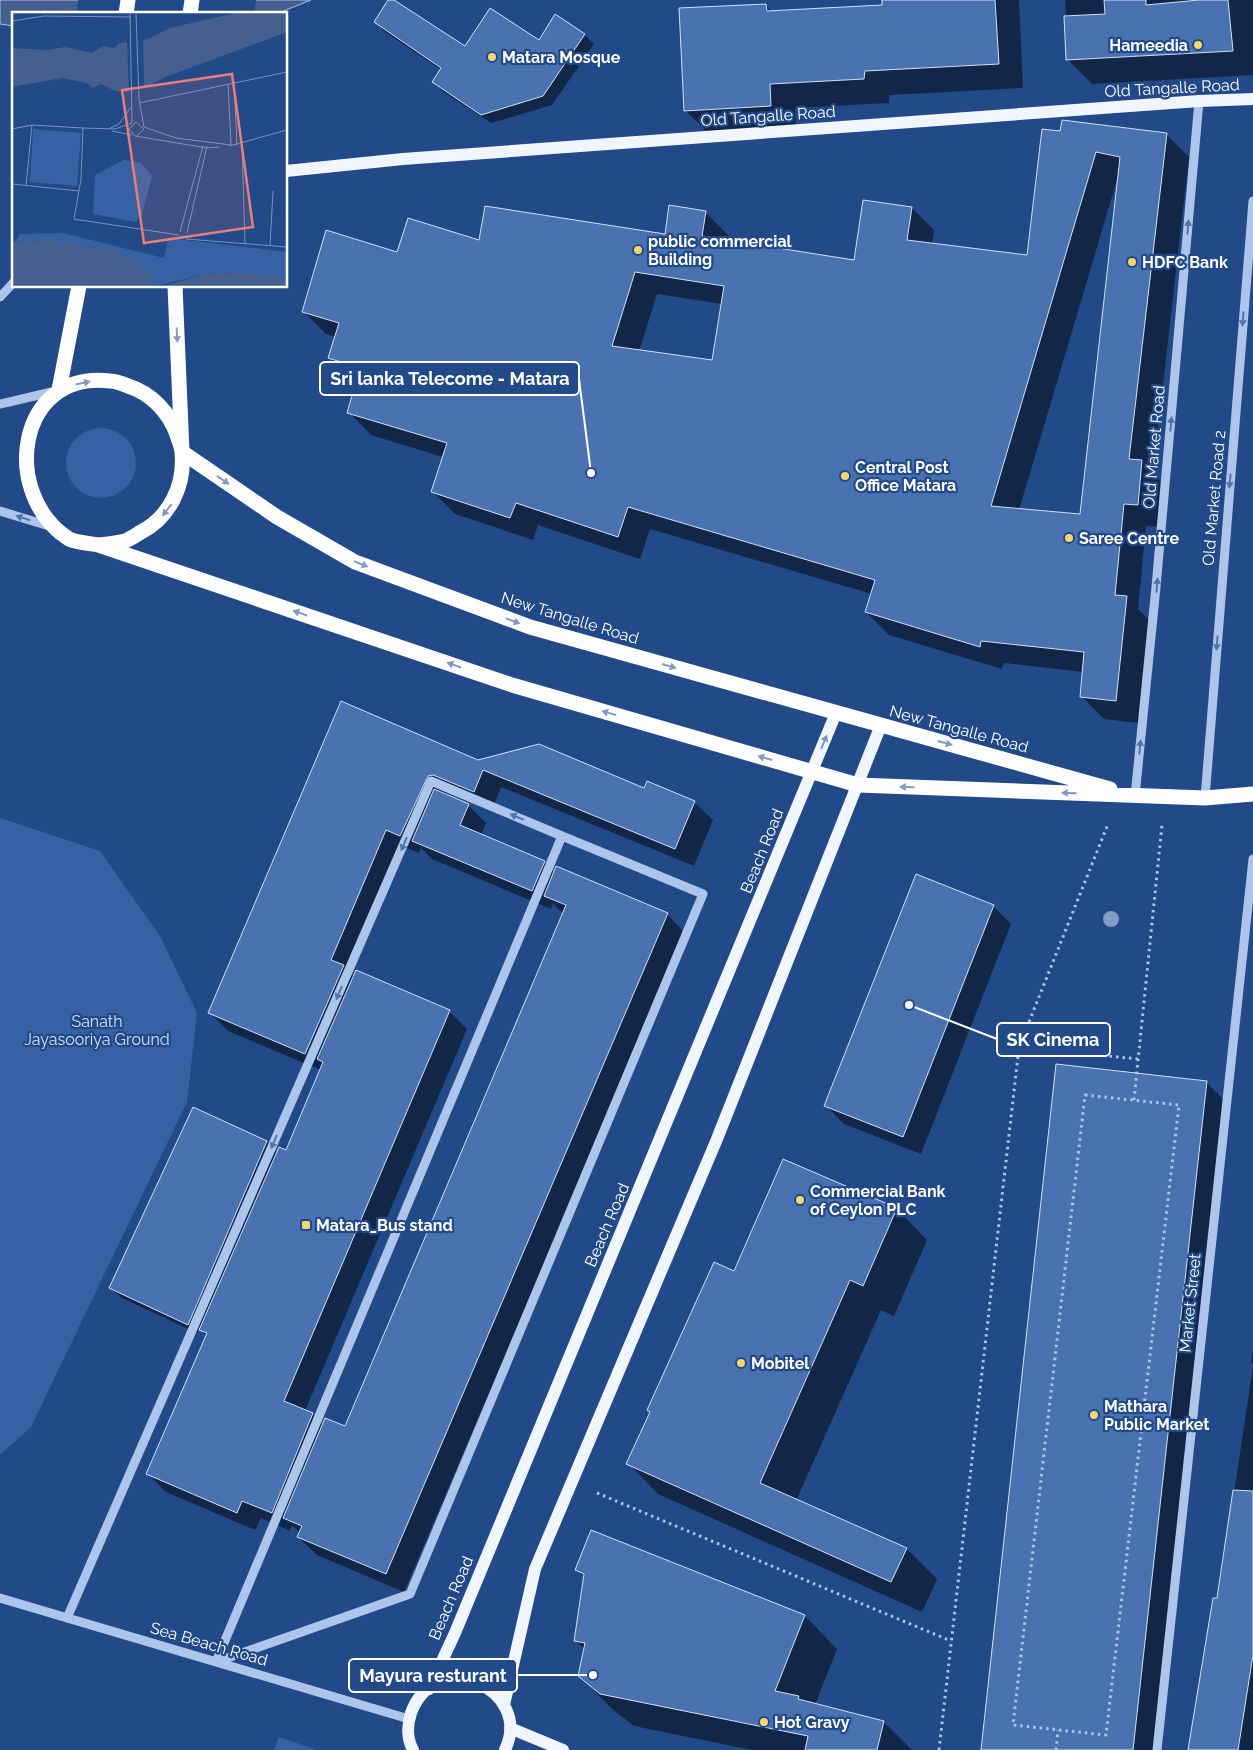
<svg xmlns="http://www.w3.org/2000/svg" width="1253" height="1750" font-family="Raleway,sans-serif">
  <rect width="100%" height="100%" fill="#224988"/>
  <!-- green -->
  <path fill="#3662a5" d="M66 463a35 35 0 1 1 70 0a35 35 0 1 1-70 0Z
    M 0,818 L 100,851 L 160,936 L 197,1013 L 187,1102 L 31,1427 L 0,1455 Z
    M 279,1737 L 317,1750 L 274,1750 Z"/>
  <!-- water -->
  <path fill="#45608e" stroke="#a1bfeb" d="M 0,0 L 311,0 L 281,12 L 264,14 L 14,14 L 14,26 L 0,24 Z"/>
  <!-- pier -->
  <path fill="#224988" d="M 78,0 L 256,0 L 254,14 L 77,14 Z"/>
  <!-- shadow -->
  <path fill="#0007" fill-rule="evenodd" d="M 390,0 L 465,48 L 539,42 L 556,16 L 585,35 L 594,44 L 552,105 L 491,123 L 442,91 L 433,82 L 441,70 L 384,31 L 375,22 Z
    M 883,0 L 1019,0 L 1023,88 L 889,95 L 889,103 L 795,108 L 796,131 L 710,135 L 685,110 L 766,5 L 772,12 L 883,7 Z
    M 1065,0 L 1253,0 L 1253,75 L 1092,84 L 1068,60 Z
    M 1061,132 L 1166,134 L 1189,157 L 1153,473 L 1164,484 L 1160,527 L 1146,526 L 1138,609 L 1149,620 L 1139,723 L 1104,719 L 1081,696 L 1083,672 L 1004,663 L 1002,669 L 889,635 L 866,612 L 872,594 L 650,529 L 640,559 L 538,525 L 533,540 L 455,514 L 432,491 L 443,457 L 371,435 L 349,412 L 358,382 L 352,380 L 329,357 L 336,337 L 326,334 L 303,311 L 398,254 L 480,242 L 666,235 L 705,212 L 728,235 L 727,241 L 855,261 L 912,208 L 934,230 L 932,245 L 1029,256 ZM 1117,180 L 1119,180 L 1081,516 L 1019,510 ZM 657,294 L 722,304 L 713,362 L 639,351 Z
    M 342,703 L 478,761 L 645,790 L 694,802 L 713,820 L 694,866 L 501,787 L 492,810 L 453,793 L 442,794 L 468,805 L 486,823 L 481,835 L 544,862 L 555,873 L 667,914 L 685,933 L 404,1592 L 317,1555 L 298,1537 L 300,1533 L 292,1525 L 290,1531 L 261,1518 L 255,1530 L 166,1492 L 148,1474 L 207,1336 L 199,1328 L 197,1333 L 120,1297 L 111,1288 L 194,1109 L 267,1142 L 277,1153 L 286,1151 L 321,1070 L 228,1031 L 209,1012 ZM 404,847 L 419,853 L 421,848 L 432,859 L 551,909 L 553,903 L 563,914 L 346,1428 L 323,1425 L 313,1414 L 305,1411 L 467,1029 L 449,1011 L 354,977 L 351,974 Z
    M 993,906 L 1011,924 L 921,1154 L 844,1124 L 826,1106 Z
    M 1206,1082 L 1224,1100 L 1153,1750 L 982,1750 Z
    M 784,1160 L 897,1209 L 927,1240 L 894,1316 L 881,1310 L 796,1501 L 907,1549 L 937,1579 L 922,1612 L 658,1494 L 628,1463 L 735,1273 Z
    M 1253,1350 L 1253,1364 L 1251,1362 Z
    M 1253,1366 L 1253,1750 L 1190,1750 L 1218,1600 Z
    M 592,1531 L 805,1616 L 837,1649 L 815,1705 L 884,1722 L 912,1750 L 752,1750 L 634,1726 L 612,1709 L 580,1676 L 585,1650 L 576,1641 L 585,1578 L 576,1569 Z"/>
  <!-- building -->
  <path fill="#4b72b0" stroke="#d2e1f7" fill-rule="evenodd" d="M 388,0 L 394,0 L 465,46 L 490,8 L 539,40 L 555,14 L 585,34 L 543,96 L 481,115 L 432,82 L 441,68 L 374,22 Z
    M 882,0 L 995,0 L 999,64 L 865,71 L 864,79 L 770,84 L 771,106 L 684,111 L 679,8 L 766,4 L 767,11 L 882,5 Z
    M 1104,0 L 1146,0 L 1146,5 L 1199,0 L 1228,0 L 1233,51 L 1066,60 L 1064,16 L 1105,14 Z
    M 1062,120 L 1167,133 L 1129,459 L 1142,460 L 1138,505 L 1124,504 L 1115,595 L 1127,596 L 1116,701 L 1080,697 L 1084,652 L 981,641 L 980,647 L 865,612 L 875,580 L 628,507 L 618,537 L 516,503 L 510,518 L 431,492 L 447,443 L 347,413 L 360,368 L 328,358 L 339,323 L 302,312 L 326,230 L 397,252 L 408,218 L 479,240 L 485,206 L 665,234 L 669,205 L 706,211 L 702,236 L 854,260 L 863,200 L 912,207 L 907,240 L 1027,255 L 1042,129 L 1060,131 ZM 1096,152 L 1120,157 L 1080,514 L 991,506 ZM 635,272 L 724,286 L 712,360 L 612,346 Z
    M 341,701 L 478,760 L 539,744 L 644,788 L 647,781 L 695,801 L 675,849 L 483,770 L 474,792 L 433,775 L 428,776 L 400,836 L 386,830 L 331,960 L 344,965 L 305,1054 L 208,1013 Z
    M 434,789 L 469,804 L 460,825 L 545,861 L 532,891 L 412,841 Z
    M 556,866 L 668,913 L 386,1574 L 297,1537 L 302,1526 L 283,1518 L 325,1418 L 345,1426 L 566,905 L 544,896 Z
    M 916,874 L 994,905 L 903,1137 L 824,1106 Z
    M 356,970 L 450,1010 L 284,1401 L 313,1413 L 272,1513 L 242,1501 L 237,1513 L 146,1474 L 207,1333 L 199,1330 L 279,1147 L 286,1150 L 323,1062 L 317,1059 Z
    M 1056,1064 L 1207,1081 L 1133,1750 L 981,1750 Z
    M 193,1107 L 267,1141 L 188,1325 L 109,1288 Z
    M 783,1159 L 897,1208 L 863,1286 L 850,1280 L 760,1483 L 907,1548 L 891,1582 L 626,1464 L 650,1412 L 647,1410 L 714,1262 L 734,1271 Z
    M 1233,1490 L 1253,1491 L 1253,1655 L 1238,1750 L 1188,1750 L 1213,1598 L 1217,1598 Z
    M 591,1530 L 805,1615 L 775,1691 L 799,1696 L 798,1699 L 884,1721 L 877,1750 L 805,1750 L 808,1736 L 600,1694 L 578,1676 L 585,1643 L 574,1641 L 584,1574 L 575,1570 Z"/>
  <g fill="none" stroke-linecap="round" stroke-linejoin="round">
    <!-- path -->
    <path stroke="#adc5ea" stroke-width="3" stroke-dasharray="2.5 4" stroke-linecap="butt" d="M 1019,1047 L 1138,1059
      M 1085,1095 L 1179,1105 L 1106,1735 L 1013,1725 Z
      M 1134,1100 L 1162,825
      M 597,1493 L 951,1641
      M 939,1750 L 1019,1047 L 1108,824
      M 1056,1750 L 1058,1730"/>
    <!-- minor -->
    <path stroke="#adc5ea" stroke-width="9" d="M 0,297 L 14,282
      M 0,404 L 56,391
      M 0,511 L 46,525
      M 1135,796 L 1156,587 L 1199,101
      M 1205,798 L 1253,201
      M 562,836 L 703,894 L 410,1594 L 216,1662 Z
      M 0,1598 L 409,1719
      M 67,1618 L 431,781 L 562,836
      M 1157,1750 L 1253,859"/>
    <!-- major -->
    <path stroke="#f1f5fe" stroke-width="12" d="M 286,171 L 403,159 L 1199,101 L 1253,99
      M 429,1689 L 455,1633 L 836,713
      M 504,1705 L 535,1569 L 717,1139 L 881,725
      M 510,1728 L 563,1750
      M 413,1750 C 407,1739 407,1725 411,1713 C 435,1647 534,1688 505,1750"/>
    <!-- highway -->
    <path stroke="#fff" stroke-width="15" d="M 126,14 L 128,0
      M 190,14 L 192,0
      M 175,286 L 182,452 L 277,517 L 355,562 L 530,627 L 1110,789
      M 59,390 L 79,286
      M 98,545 C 107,544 116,543 125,541 C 130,539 136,535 141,532 C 170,517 185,485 182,453 C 182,447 179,441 177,435 C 170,413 151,393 128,386 C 123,384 116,381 110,381 C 16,370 0,495 69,539 C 77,543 89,543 98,545 L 512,685 L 858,785 L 1205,798 L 1253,794"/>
  </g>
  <!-- trees -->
  <circle fill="#839dc5" cx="1111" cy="919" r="8"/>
  <!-- one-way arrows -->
  <defs><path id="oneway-solid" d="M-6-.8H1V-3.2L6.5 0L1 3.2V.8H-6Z" transform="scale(1.25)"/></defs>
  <g fill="#5374aa">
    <use href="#oneway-solid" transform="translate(1188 227) rotate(-85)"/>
    <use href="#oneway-solid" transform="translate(1243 319) rotate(95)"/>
    <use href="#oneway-solid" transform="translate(1171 424) rotate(-85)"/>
    <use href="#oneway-solid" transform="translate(1230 481) rotate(95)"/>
    <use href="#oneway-solid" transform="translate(23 518) rotate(-163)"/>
    <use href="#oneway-solid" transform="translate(1157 585) rotate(-85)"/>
    <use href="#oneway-solid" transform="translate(1217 643) rotate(95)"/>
    <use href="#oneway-solid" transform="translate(1140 747) rotate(-84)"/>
    <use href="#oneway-solid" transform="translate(517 817) rotate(-157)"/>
    <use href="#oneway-solid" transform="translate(404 844) rotate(113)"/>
    <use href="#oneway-solid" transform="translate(339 993) rotate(113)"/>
    <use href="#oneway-solid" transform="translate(274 1142) rotate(113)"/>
  </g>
  <g fill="#859bbe">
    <use href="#oneway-solid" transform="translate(177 335) rotate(87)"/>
    <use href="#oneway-solid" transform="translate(83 383) rotate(-12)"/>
    <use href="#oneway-solid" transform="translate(223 480) rotate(35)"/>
    <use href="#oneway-solid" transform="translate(167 510) rotate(128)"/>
    <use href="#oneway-solid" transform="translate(361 564) rotate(22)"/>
    <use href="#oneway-solid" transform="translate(300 613) rotate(-161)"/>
    <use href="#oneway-solid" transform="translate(513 621) rotate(20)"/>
    <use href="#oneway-solid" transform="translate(454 665) rotate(-161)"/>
    <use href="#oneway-solid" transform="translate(669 666) rotate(16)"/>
    <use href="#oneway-solid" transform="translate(609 713) rotate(-164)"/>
    <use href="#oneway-solid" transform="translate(945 743) rotate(15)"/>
    <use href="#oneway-solid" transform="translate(765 758) rotate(-164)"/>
    <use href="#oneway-solid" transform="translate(907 787) rotate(-178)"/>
    <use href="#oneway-solid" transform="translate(1069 793) rotate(-178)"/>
  </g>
  <use fill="#7f96bd" href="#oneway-solid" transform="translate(824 742) rotate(-68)"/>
  <!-- markers -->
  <g fill="#f6d670" stroke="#224988" stroke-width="2">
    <circle cx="1198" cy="45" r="5"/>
    <circle cx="492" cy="57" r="5"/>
    <circle cx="638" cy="250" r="5"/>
    <circle cx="1132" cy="262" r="5"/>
    <circle cx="845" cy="476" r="5"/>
    <circle cx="1069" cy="538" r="5"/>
    <circle cx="800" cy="1200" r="5"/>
    <rect x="301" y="1220" width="10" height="10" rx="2.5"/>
    <circle cx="741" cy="1363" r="5"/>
    <circle cx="1094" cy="1415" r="5"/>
    <circle cx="764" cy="1722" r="5"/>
  </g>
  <g text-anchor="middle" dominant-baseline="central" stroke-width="4.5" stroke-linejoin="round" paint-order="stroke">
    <!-- poi labels -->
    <g font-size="16" font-weight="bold" fill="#fff" stroke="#224988" text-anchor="start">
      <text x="1188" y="45" text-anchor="end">Hameedia</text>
      <text x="502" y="57">Matara Mosque</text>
      <text x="648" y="241">public commercial<tspan x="648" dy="18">Building</tspan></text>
      <text x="1142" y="262">HDFC Bank</text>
      <text x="855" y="467">Central Post<tspan x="855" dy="18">Office Matara</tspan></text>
      <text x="1079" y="538">Saree Centre</text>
      <text x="810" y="1191">Commercial Bank<tspan x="810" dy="18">of Ceylon PLC</tspan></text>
      <text x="316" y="1225">Matara_Bus stand</text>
      <text x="751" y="1363">Mobitel</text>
      <text x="1104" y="1406">Mathara<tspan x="1104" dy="18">Public Market</tspan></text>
      <text x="774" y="1722">Hot Gravy</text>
    </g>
    <!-- street labels -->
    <g font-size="16" fill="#fff" stroke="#224988">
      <text transform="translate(1172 88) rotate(-3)">Old Tangalle Road</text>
      <text transform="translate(768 116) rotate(-4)">Old Tangalle Road</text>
      <text transform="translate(1154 447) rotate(-85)">Old Market Road</text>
      <text transform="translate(1214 498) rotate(-85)">Old Market Road 2</text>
      <text transform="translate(570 618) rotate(17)">New Tangalle Road</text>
      <text transform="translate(959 729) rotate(15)">New Tangalle Road</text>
      <text transform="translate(762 851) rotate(-68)">Beach Road</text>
      <text transform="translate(607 1225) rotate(-67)">Beach Road</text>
      <text transform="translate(1190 1303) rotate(-84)">Market Street</text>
      <text transform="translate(451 1598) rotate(-67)">Beach Road</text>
      <text transform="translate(209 1644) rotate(16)">Sea Beach Road</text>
    </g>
    <!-- park labels -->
    <g font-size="16" fill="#d2e1f7" stroke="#224988">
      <text x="97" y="1021">Sanath<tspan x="97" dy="18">Jayasooriya Ground</tspan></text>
    </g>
  </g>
  <!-- overview -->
  <g transform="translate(12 12)">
    <rect width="275" height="275" fill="#224988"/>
    <path d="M 21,117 L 69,121 L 65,174 L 18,170 ZM 112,148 L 129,151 L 140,164 L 130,202 L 124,210 L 81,202 L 83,163 ZM 51,221 L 152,246 L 156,226 L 275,240 L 275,266 L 226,260 L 194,262 L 144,274 L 129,253 L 103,239 L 35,228 L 3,230 L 8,222 Z" fill="#3662a5"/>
    <path d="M 223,1 L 275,1 L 275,20 L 156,64 L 135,75 L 114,80 L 103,79 L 89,72 L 81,76 L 75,71 L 50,66 L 0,75 L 0,36 L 36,38 L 53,35 L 80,41 L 91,34 L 102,36 L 108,31 L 136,27 L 158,16 ZM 35,228 L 103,239 L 129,253 L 144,274 L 0,274 L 0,230 ZM 226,260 L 275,266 L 275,274 L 151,274 L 194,262 Z" fill="#45608e"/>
    <path d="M 131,25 L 132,78 L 117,82 L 115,27 Z" fill="#224988"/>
    <path fill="none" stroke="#7a92b8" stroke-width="1" d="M 118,1 L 120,111M 124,1 L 127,87 L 132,115 L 164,126 L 219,133M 0,9 L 32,4 L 119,5M 222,71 L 225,133M 216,72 L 219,133M 127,91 L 275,60M 120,111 L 103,117 L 71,116 L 69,167 L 62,207 L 167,223M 98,116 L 107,112 L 119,95M 0,117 L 20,113 L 71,116M 100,119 L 120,123M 125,124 L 132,117 L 124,110 L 117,117 L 123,124 L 195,136 L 207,135M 230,132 L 233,232M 217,134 L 275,118M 0,172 L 67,179M 14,174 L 20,113M 168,220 L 191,134M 175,221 L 195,134M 174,227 L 275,235M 258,234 L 261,179"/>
    <path fill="#e67e7e" fill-opacity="0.15" stroke="#e67e7e" stroke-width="2.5" d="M 220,62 L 241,215 L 132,231 L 110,78 Z"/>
    <rect width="275" height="275" fill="none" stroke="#fff" stroke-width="2.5"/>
  </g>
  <!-- callouts -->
  <path fill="none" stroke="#fff" stroke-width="2" d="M591 473L579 379M909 1005L997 1039M593 1675L517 1675"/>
  <g fill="#fff" stroke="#224988" stroke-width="2">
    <circle cx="591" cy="473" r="5"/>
    <circle cx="909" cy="1005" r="5"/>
    <circle cx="593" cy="1675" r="5"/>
  </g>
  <g fill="#224988" stroke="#fff" stroke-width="2">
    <rect x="320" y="362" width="259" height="33" rx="5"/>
    <rect x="997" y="1023" width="113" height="33" rx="5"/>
    <rect x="349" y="1659" width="168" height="33" rx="5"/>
  </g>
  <g font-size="18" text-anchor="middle" font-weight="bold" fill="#fff">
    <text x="450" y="385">Sri lanka Telecome - Matara</text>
    <text x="1053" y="1046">SK Cinema</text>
    <text x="433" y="1682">Mayura resturant</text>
  </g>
</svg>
